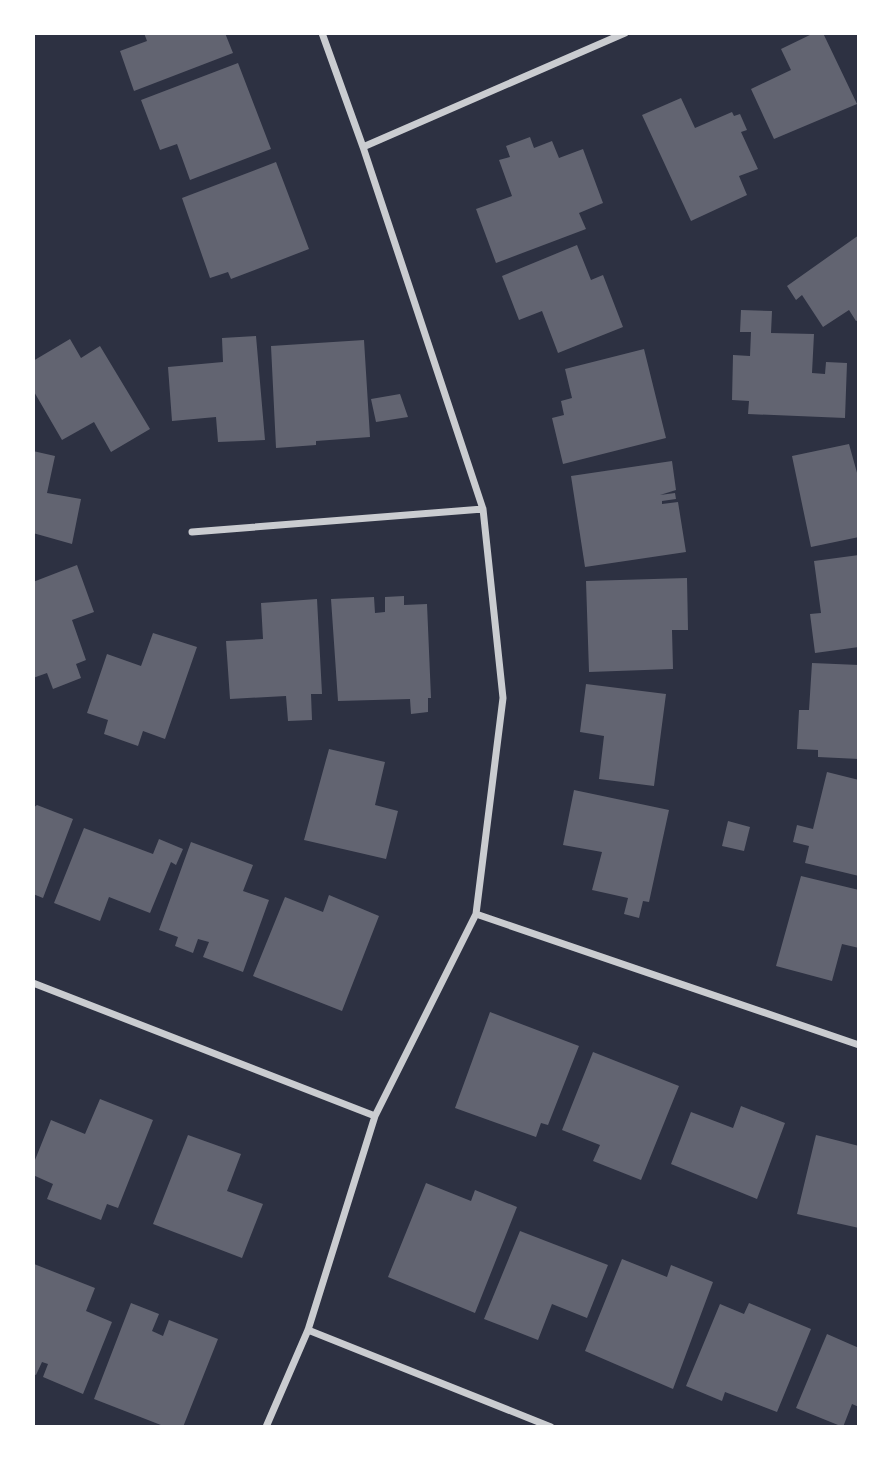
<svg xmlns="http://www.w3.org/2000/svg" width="892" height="1460" font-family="'Exo 2',sans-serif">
  <rect width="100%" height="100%" fill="#2d3142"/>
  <!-- building -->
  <path fill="#626471" d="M 144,33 L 225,33 L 233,53 L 134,91 L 120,51 L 147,41 Z
    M 814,33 L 823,33 L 857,104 L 774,139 L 751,89 L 791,70 L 781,49 Z
    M 238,63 L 271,149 L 190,180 L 177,144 L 160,150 L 141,100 Z
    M 681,98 L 695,128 L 732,112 L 734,116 L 740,114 L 747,130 L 741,132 L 758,169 L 739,176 L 747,195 L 691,221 L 642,115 Z
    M 530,137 L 534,148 L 552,141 L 559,158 L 583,149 L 603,203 L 579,213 L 586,229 L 496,263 L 476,209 L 512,196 L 499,160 L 510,157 L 506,146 Z
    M 276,162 L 309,249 L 231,279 L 228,272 L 210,278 L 182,198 Z
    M 859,235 L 859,320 L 856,321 L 849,310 L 823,327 L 802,295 L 796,300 L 787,286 Z
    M 577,245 L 591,280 L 603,275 L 623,327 L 558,353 L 542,311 L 519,320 L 502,276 Z
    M 741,310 L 772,311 L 771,333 L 814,334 L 812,373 L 825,374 L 826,362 L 847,363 L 845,418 L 748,414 L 749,401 L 732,400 L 733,355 L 750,356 L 751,332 L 740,332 Z
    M 256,336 L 265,440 L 218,442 L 216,417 L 172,421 L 168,367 L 223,362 L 222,338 Z
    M 70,339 L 81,358 L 100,346 L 150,429 L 111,452 L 94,422 L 62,440 L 33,390 L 33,361 Z
    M 364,340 L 370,437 L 316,441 L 316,445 L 276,448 L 271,346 Z
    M 644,349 L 666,438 L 563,464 L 552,418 L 564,415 L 561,401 L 572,398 L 565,369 Z
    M 400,394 L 408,417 L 376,422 L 371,399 Z
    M 849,444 L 859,480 L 859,537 L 811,547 L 792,456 Z
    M 33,451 L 55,456 L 47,493 L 81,499 L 72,544 L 33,533 Z
    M 672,461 L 676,490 L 660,495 L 675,493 L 676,499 L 662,501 L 662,504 L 678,502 L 686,552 L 585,567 L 571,476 Z
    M 859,555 L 859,647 L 815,653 L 810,614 L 821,613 L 814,561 Z
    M 77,565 L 94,612 L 72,620 L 86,660 L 76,664 L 81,678 L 53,689 L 47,673 L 33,678 L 33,582 Z
    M 687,578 L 688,630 L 672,630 L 673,669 L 589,672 L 586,581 Z
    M 404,596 L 404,605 L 427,604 L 431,698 L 428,698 L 428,712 L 411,714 L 410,699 L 338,701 L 331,599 L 374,597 L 375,613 L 385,612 L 385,597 Z
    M 317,599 L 322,694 L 311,694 L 312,720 L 288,721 L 286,696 L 230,699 L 226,641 L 263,639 L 261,603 Z
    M 153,633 L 197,647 L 165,739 L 143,731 L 138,746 L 104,734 L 108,720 L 87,713 L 107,654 L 141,666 Z
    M 812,663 L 859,665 L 859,759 L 818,757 L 818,750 L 797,749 L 799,710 L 809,710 Z
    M 586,684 L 666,694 L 654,786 L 599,779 L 604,736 L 580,732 Z
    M 329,749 L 385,762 L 375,805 L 398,811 L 386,859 L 304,840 Z
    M 827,772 L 859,780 L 859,876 L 805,863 L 809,846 L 793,842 L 797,825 L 813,829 Z
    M 574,790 L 669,810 L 649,902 L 643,901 L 639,918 L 624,914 L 628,898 L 592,890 L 602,852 L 563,845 Z
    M 37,805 L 73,819 L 43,898 L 33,894 L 33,808 Z
    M 728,821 L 750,827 L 744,851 L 722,846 Z
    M 84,828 L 153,854 L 159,839 L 183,849 L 176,865 L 171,862 L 150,913 L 109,897 L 100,921 L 54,903 Z
    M 191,842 L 253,865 L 243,891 L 269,900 L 243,972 L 203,957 L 209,942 L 198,939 L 193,953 L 175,946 L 178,937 L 159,930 Z
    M 801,876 L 859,890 L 859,948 L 842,944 L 832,981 L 776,966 Z
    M 329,895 L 379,916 L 342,1011 L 253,976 L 285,897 L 323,912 Z
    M 490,1012 L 579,1046 L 548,1125 L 541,1123 L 536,1137 L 455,1108 Z
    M 593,1052 L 679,1086 L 641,1180 L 593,1161 L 600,1145 L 562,1130 Z
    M 100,1099 L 153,1120 L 118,1208 L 107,1204 L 101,1220 L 47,1199 L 53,1184 L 33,1175 L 33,1165 L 51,1120 L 85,1134 Z
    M 741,1106 L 785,1123 L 757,1199 L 671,1164 L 691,1112 L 733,1128 Z
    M 188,1135 L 241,1154 L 227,1191 L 263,1204 L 242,1258 L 153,1224 Z
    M 816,1135 L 859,1146 L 859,1228 L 797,1214 Z
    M 426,1183 L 471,1201 L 475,1190 L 517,1207 L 475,1313 L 388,1277 Z
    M 520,1231 L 608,1265 L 587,1318 L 552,1304 L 538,1340 L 484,1319 Z
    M 622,1259 L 667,1277 L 671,1265 L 713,1282 L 673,1389 L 585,1351 Z
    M 34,1264 L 95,1288 L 86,1311 L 112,1322 L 83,1394 L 43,1377 L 48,1364 L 42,1362 L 36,1375 L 33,1374 Z
    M 131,1303 L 159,1314 L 152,1331 L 163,1336 L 169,1320 L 218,1339 L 183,1427 L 166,1427 L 94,1399 Z
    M 749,1303 L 811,1329 L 777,1412 L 725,1392 L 722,1401 L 686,1386 L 720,1304 L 744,1314 Z
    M 827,1334 L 859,1348 L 859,1407 L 852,1404 L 843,1427 L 796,1408 Z"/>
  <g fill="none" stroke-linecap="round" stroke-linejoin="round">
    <!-- minor -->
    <path stroke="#caccd0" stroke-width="7" d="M 363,147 L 625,33
      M 192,532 L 483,509
      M 476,914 L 859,1045
      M 33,983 L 375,1116
      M 308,1330 L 551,1427
      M 266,1427 L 308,1330 L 375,1116 L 476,914 L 503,698 L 483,509 L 363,147 L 322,33"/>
  </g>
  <!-- border -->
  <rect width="892" height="1460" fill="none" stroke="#ffffff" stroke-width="70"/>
</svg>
